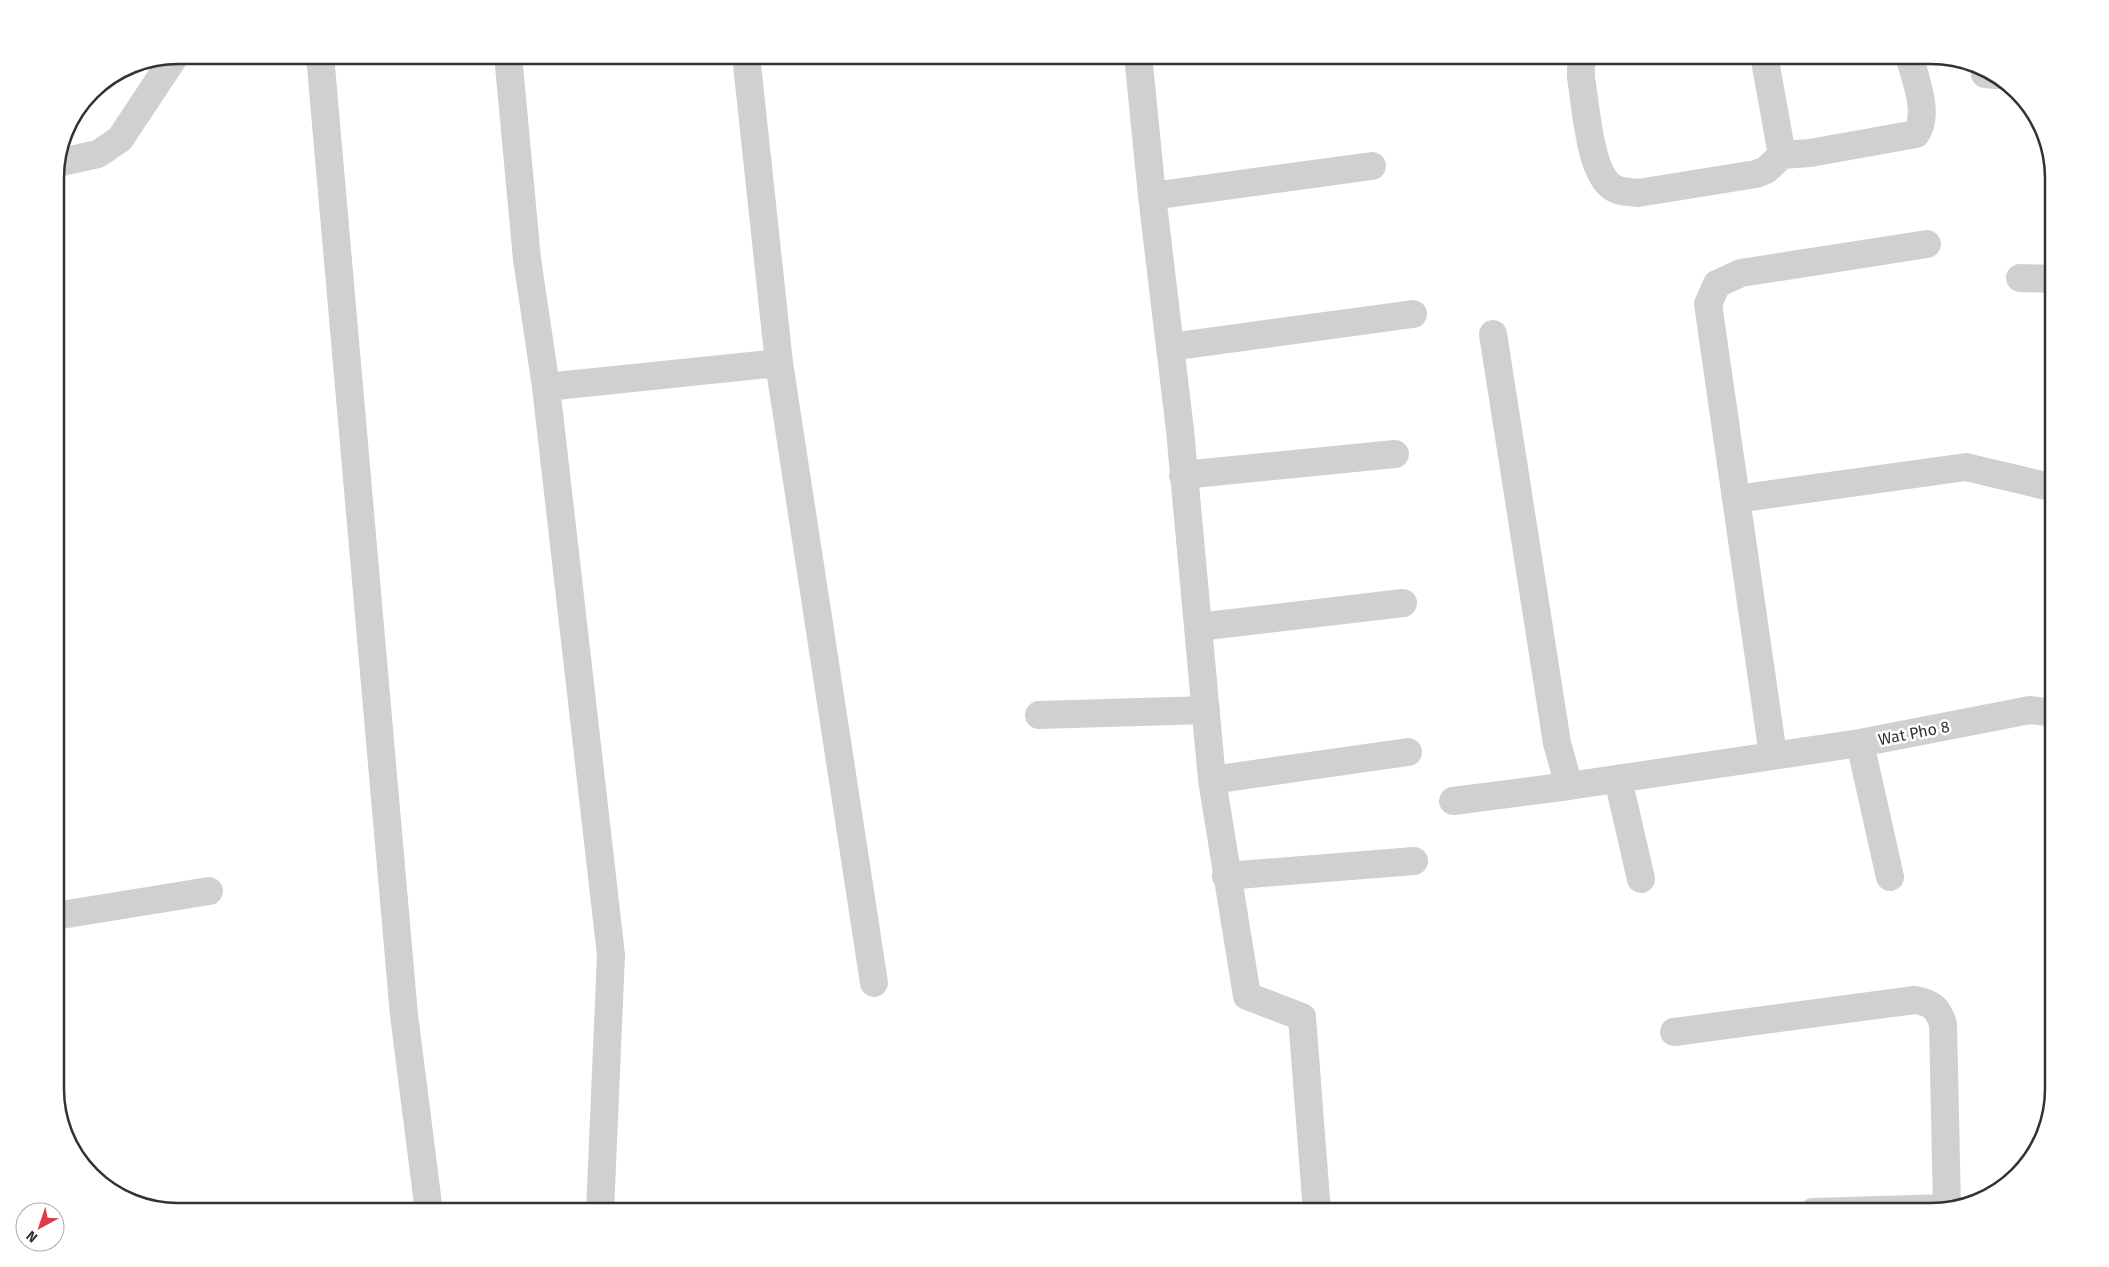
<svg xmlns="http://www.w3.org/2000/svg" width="2109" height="1267" font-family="'Fira Sans',sans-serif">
  <rect width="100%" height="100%" fill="#fff"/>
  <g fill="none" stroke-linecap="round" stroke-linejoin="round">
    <!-- minor -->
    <path stroke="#d0d0d0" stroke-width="28" d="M 320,55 L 404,1015 L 429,1212
      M 508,55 L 527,259 L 546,387 L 611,955 L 600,1212
      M 746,55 L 779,363 L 874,983
      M 1138,55 L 1152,196 L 1180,430 L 1212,780 L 1247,996 L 1302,1017 L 1317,1212
      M 1584,55 L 1581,65 L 1581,78 C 1586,105 1589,171 1612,187 C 1619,192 1629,192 1638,193 L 1756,174 L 1766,170 L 1782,155
      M 1764,55 L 1782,155 L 1810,153 L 1916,134 C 1930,113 1915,79 1909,55
      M 1985,74 L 1996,75
      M 57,163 L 98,154 L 120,139 L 175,56
      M 1152,196 L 1372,166
      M 2020,278 L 2054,279
      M 1493,334 L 1557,743 L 1569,786 L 1860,743 L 2030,710 L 2054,713
      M 1170,347 L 1413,314
      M 546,387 L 779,363
      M 1183,475 L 1395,454
      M 1736,499 L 1966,467 L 2054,488
      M 1198,627 L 1403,603
      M 1039,715 L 1206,710
      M 1860,743 L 1890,877
      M 1773,755 L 1708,304 L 1717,284 L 1741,273 L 1927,244
      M 1618,779 L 1641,879
      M 1212,780 L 1408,752
      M 1453,801 L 1569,786
      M 1226,876 L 1414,861
      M 55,916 L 209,891
      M 1674,1032 L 1915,1000 C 1932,1003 1938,1008 1943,1024 L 1947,1208
      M 1813,1212 L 1946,1208"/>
  </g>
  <g text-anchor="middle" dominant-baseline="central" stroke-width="5" stroke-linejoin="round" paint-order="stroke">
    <!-- street labels -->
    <g font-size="16" fill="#333" stroke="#fff">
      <text transform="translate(1914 733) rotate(-11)">Wat Pho 8</text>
    </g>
  </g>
  <!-- crop -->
  <path d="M0 0H2109V1267H0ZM178 64H1931A114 114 0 0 1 2045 178V1089A114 114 0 0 1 1931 1203H178A114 114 0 0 1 64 1089V178A114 114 0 0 1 178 64Z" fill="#fff" fill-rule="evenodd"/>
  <path fill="none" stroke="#333" stroke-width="2.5" d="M178 64H1931A114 114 0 0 1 2045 178V1089A114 114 0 0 1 1931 1203H178A114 114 0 0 1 64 1089V178A114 114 0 0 1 178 64Z"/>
  <!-- north arrow -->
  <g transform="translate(40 1227) rotate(220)"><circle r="24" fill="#ffffff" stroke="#adadad"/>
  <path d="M0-4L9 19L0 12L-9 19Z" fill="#e63946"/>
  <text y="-8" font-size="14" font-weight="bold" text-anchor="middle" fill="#333333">N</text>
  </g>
</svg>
